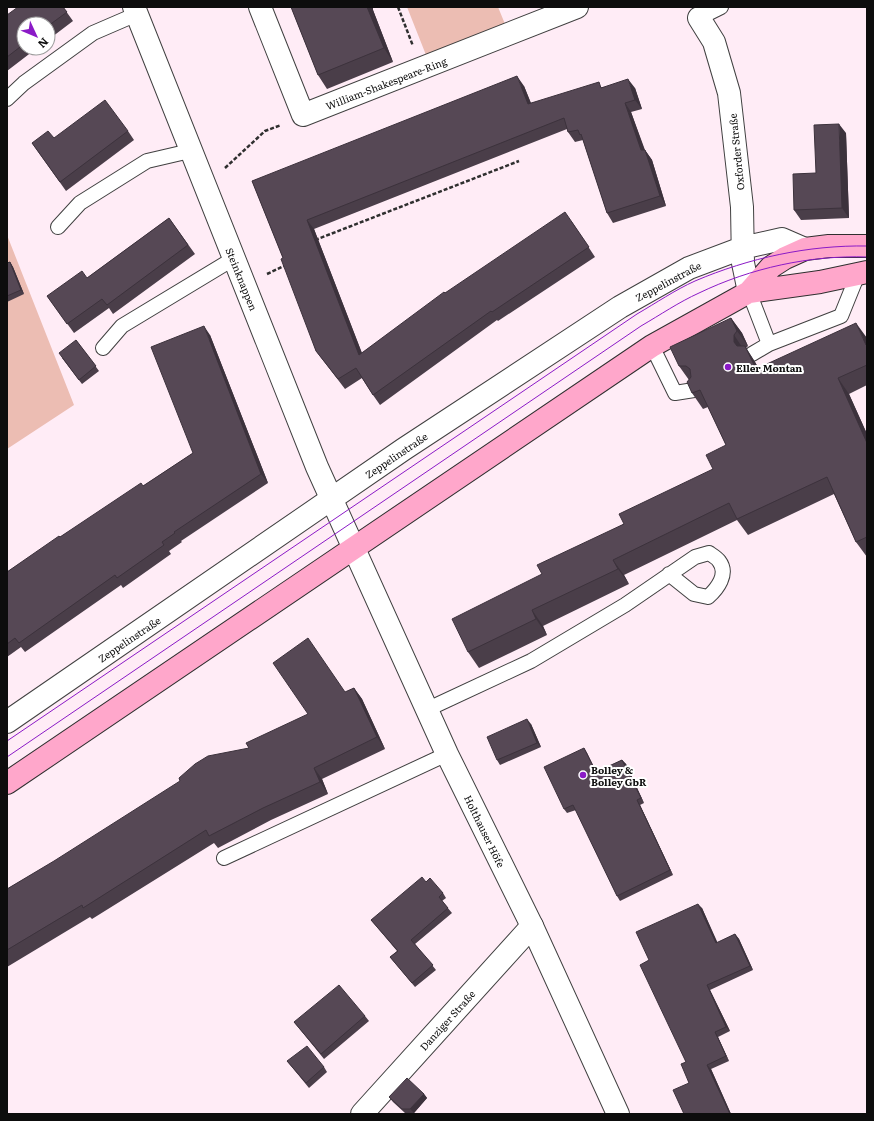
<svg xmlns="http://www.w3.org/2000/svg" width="874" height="1121" font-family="Literata,serif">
  <rect width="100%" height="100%" fill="#ffecf6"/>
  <!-- green -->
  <path fill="#ecbdb3" d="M 407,7 L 498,7 L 505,24 L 426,55 Z
    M 7,235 L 74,405 L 7,449 Z"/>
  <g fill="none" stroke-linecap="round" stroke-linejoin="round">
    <!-- service casing -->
    <g stroke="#404040" stroke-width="16">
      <path id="service" d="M 699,18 L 721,7
        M 7,99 L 24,83 L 93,33 L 137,14
        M 58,227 L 80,203 L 147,161 L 190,151
        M 749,292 L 769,344 L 752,354
        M 769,344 L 841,316 L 858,274
        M 652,346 L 675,393 L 694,390
        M 103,348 L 122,326 L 233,259
        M 428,709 L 531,661 L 625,605 L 695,557 L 709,553 C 712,555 717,558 719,561 C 729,574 717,589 708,597 L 694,594 L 669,574
        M 224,858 L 447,754"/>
    </g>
    <!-- minor casing -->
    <g stroke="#404040" stroke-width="24">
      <path id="minor" d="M 260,7 L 303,115 L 577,7
        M 699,18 L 714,42 L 729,93 L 742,207 L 743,263 L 749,292
        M 7,722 L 404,449 L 620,307 L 689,268 L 742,248 L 782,239 L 805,249
        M 362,1114 L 532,926"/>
    </g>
    <!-- tertiary casing -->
    <g stroke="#404040" stroke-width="24">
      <path id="tertiary" d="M 134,7 L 317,467 L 447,754 L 532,926 L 618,1114"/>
    </g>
    <!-- secondary casing -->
    <g stroke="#2f2f2f" stroke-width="24">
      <path id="secondary" d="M 749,292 L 820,282 L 867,272
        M 7,783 L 652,346 L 749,292 L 771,267 L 785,258 L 805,249 L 829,246 L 867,246"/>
    </g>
    <!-- path -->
    <path stroke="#2f2f2f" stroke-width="2.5" stroke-dasharray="4 2" stroke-linecap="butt" d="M 398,7 L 413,46
      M 225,168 L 265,131 L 281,125
      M 315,240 L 519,161
      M 267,274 L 286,265"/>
    <!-- service -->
    <use href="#service" stroke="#fff" stroke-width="14"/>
    <!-- minor -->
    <use href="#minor" stroke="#fff" stroke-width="22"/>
    <!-- tertiary -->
    <use href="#tertiary" stroke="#fff" stroke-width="22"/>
    <!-- secondary -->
    <use href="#secondary" stroke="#ffa7cb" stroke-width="22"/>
    <!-- tram -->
    <path stroke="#8b1ac7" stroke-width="1" d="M 7,741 L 637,314 C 656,303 675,290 695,281 C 749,258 808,245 867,246
      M 7,757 L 641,326 C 660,315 679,302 699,293 C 751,268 810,255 867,257"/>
  </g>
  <!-- wall -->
  <path fill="#4a3e49" d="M 63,7 L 73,21 L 48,40 L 48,24 L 24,24 L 24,48 L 37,48 L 7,71 L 7,15 Z
    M 291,7 L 373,7 L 373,10 L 393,62 L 327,89 L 318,75 Z
    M 524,86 L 531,103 L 603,87 L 635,88 L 642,109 L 631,112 L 645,150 L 652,160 L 666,206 L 613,223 L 607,213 L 583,140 L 575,142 L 568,132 L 567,129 L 314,229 L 362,353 L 445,293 L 572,222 L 595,257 L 498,321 L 497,320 L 380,405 L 373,395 L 362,378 L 345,389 L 316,351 L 283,258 L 252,181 Z
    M 128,131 L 134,140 L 66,191 L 32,143 L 54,138 Z
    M 846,133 L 849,218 L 801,220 L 794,210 L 816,173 Z
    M 169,218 L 195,254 L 113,314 L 109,308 L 74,333 L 47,296 L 87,278 Z
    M 10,262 L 13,267 L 24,294 L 7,302 L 7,263 Z
    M 731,318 L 742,333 L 748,346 L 746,348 L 755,362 L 758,367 L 867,338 L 867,385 L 849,394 L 867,434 L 867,557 L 856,542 L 834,494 L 748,535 L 737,520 L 624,575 L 629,584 L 543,626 L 547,635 L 479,668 L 468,652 L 542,574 L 713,469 L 726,445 L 708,407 L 703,409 L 692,393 L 689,380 L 679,366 Z
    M 210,335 L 268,483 L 181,541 L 182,542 L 169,551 L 171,554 L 123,588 L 121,585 L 25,652 L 21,647 L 7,657 L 7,572 L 60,537 L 143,486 L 193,453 Z
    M 76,340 L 99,371 L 82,384 L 62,358 Z
    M 354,688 L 362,699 L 385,749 L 322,779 L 328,794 L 271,820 L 218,848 L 214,843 L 92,919 L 90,917 L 7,967 L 7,889 Z
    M 531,724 L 541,747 L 500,765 L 497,760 Z
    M 584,748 L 587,753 L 596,772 L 622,760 L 626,764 L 644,803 L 640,805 L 673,875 L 620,901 L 617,896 L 576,810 L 567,813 L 564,809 Z
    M 426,882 L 443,893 L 446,898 L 442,901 L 452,913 L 415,944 L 436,970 L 415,987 L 390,957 L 397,951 L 371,920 Z
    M 702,908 L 717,943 L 735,934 L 739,939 L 753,970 L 710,990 L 730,1031 L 718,1037 L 729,1061 L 711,1069 L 731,1114 L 684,1114 L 689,1083 L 686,1062 L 649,960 Z
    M 365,1016 L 369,1021 L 324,1059 L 294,1022 Z
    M 287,1061 L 324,1067 L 327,1072 L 309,1088 Z
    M 424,1094 L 427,1098 L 414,1113 L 405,1113 L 393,1102 L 389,1097 Z"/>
  <!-- shaded-wall -->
  <path fill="#3c323c" d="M 367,7 L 373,7 L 373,10 L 393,62 L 384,48 Z
    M 517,76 L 524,86 L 535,114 L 528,104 Z
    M 628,79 L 635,88 L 642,109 L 635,100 Z
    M 625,103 L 631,112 L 648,160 L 641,150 Z
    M 839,124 L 846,133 L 849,218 L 842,208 Z
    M 645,150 L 652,160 L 666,206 L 660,196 Z
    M 307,220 L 314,229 L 366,364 L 359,355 Z
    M 10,262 L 13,267 L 24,294 L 21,290 Z
    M 731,318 L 742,333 L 748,346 L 737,331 Z
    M 856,323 L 867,338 L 867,346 L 866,345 Z
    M 204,326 L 210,335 L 268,483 L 261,474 Z
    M 734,335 L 744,350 L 745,358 L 734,342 Z
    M 745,346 L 755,362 L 766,384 L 756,369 Z
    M 838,378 L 849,394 L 867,434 L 867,443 Z
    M 613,560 L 624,575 L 629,584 L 618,569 Z
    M 532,610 L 543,626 L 547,635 L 536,619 Z
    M 354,688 L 362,699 L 385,749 L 377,737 Z
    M 527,719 L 531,724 L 541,747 L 537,743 Z
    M 584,748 L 587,753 L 599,777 L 596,772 Z
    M 622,760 L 626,764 L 644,803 L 641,798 Z
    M 314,768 L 322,779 L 328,794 L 320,782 Z
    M 637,800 L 640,805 L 673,875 L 670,870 Z
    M 698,904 L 702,908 L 720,948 L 716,943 Z
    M 735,934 L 739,939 L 753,970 L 750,966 Z
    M 707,985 L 710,990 L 730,1031 L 726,1027 Z
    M 715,1032 L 718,1037 L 729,1061 L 726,1056 Z
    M 707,1065 L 711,1069 L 731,1114 L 730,1114 Z
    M 424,1094 L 427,1098 L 414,1113 L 410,1109 Z"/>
  <!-- building -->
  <path fill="#564855" stroke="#3c323c" d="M 18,7 L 63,7 L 67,12 L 48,26 L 48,24 L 24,24 L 24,44 L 7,57 L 7,15 Z
    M 291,7 L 367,7 L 384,48 L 318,75 Z
    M 517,76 L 528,104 L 599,82 L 601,88 L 628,79 L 635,100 L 625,103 L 641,150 L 645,150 L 660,196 L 607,213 L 581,134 L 580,135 L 578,130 L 568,132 L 564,118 L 307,220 L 359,355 L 444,292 L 445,293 L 565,212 L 589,247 L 492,312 L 491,311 L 373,395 L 356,368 L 338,379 L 316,351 L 281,259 L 283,258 L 252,181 Z
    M 105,100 L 128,131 L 60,182 L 32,143 L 48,131 L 54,138 Z
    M 839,124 L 842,208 L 794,210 L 793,174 L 816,173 L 814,125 Z
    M 169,218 L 188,245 L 107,305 L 102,299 L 67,324 L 47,296 L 82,271 L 87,278 Z
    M 10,262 L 21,290 L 7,296 L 7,263 Z
    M 731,318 L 737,331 L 734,335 L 734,342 L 737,346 L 745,346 L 756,369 L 856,323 L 866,345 L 867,344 L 867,365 L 838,378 L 867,443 L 867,537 L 856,542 L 827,477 L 737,519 L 729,503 L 613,560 L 618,569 L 532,610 L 536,619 L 468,652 L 452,619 L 542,574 L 537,565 L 624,524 L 619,514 L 713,469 L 706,455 L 726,445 L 700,390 L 692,393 L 687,382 L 691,377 L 690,369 L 686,366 L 679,366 L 670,347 Z
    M 204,326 L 261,474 L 174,532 L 175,533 L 162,542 L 164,545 L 117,578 L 115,575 L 19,643 L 15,638 L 7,644 L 7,572 L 59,536 L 60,537 L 141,483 L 143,486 L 193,453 L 151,347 Z
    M 76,340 L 96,366 L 79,380 L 59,353 Z
    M 308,638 L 345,692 L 354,688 L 377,737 L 314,768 L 320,782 L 263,808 L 209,836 L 206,830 L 83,908 L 82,905 L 7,950 L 7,889 L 54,861 L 180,781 L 179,778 L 195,764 L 208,756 L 249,748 L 246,743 L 308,714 L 273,663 Z
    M 527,719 L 537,743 L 497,760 L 487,737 Z
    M 584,748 L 596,772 L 622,760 L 641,798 L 637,800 L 670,870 L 617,896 L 573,805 L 564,809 L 544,767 Z
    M 422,877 L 426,882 L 430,878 L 443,893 L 439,897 L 448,908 L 411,940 L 433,965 L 412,983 L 390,957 L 398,951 L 371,920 Z
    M 698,904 L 716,943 L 735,934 L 750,966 L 707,985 L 726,1027 L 715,1032 L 726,1056 L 707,1065 L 730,1114 L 684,1114 L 673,1090 L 689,1083 L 681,1064 L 686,1062 L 640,965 L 649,960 L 636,932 Z
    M 339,985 L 365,1016 L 321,1054 L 294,1022 Z
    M 307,1046 L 324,1067 L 306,1083 L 287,1061 Z
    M 407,1078 L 424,1094 L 410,1109 L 402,1109 L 389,1097 Z"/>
  <!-- markers -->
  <g fill="#8b1ac7" stroke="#fff" stroke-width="1.5">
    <circle cx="728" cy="367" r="4"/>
    <circle cx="583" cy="775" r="4"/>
  </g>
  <g text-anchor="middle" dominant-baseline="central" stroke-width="4" stroke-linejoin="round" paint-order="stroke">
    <!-- street labels -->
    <g font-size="10" fill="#0d0d0d" stroke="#fff">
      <text transform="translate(386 83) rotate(-21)">William-Shakespeare-Ring</text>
      <text transform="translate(736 152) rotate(-96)">Oxforder Straße</text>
      <text transform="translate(242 279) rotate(68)">Steinknappen</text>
      <text transform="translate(668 281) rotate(-28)">Zeppelinstraße</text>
      <text transform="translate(396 455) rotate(-34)">Zeppelinstraße</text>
      <text transform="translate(129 639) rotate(-34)">Zeppelinstraße</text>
      <text transform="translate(485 831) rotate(64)">Holthauser Höfe</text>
      <text transform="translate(447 1020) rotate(-48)">Danziger Straße</text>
    </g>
    <!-- poi labels -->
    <g font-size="10" font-weight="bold" fill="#0d0d0d" stroke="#fff" text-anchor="start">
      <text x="736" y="367">Eller Montan</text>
      <text x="591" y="769">Bolley &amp;<tspan x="591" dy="12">Bolley GbR</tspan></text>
    </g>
  </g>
  <!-- border -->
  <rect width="874" height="1121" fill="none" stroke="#0d0d0d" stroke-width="16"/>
  <!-- north arrow -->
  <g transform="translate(36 36) rotate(134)"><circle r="19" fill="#ffffff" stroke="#9e9e9e"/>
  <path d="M0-3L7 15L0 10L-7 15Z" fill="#8b1ac7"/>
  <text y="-6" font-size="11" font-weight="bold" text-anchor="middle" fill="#0d0d0d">N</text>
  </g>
</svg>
